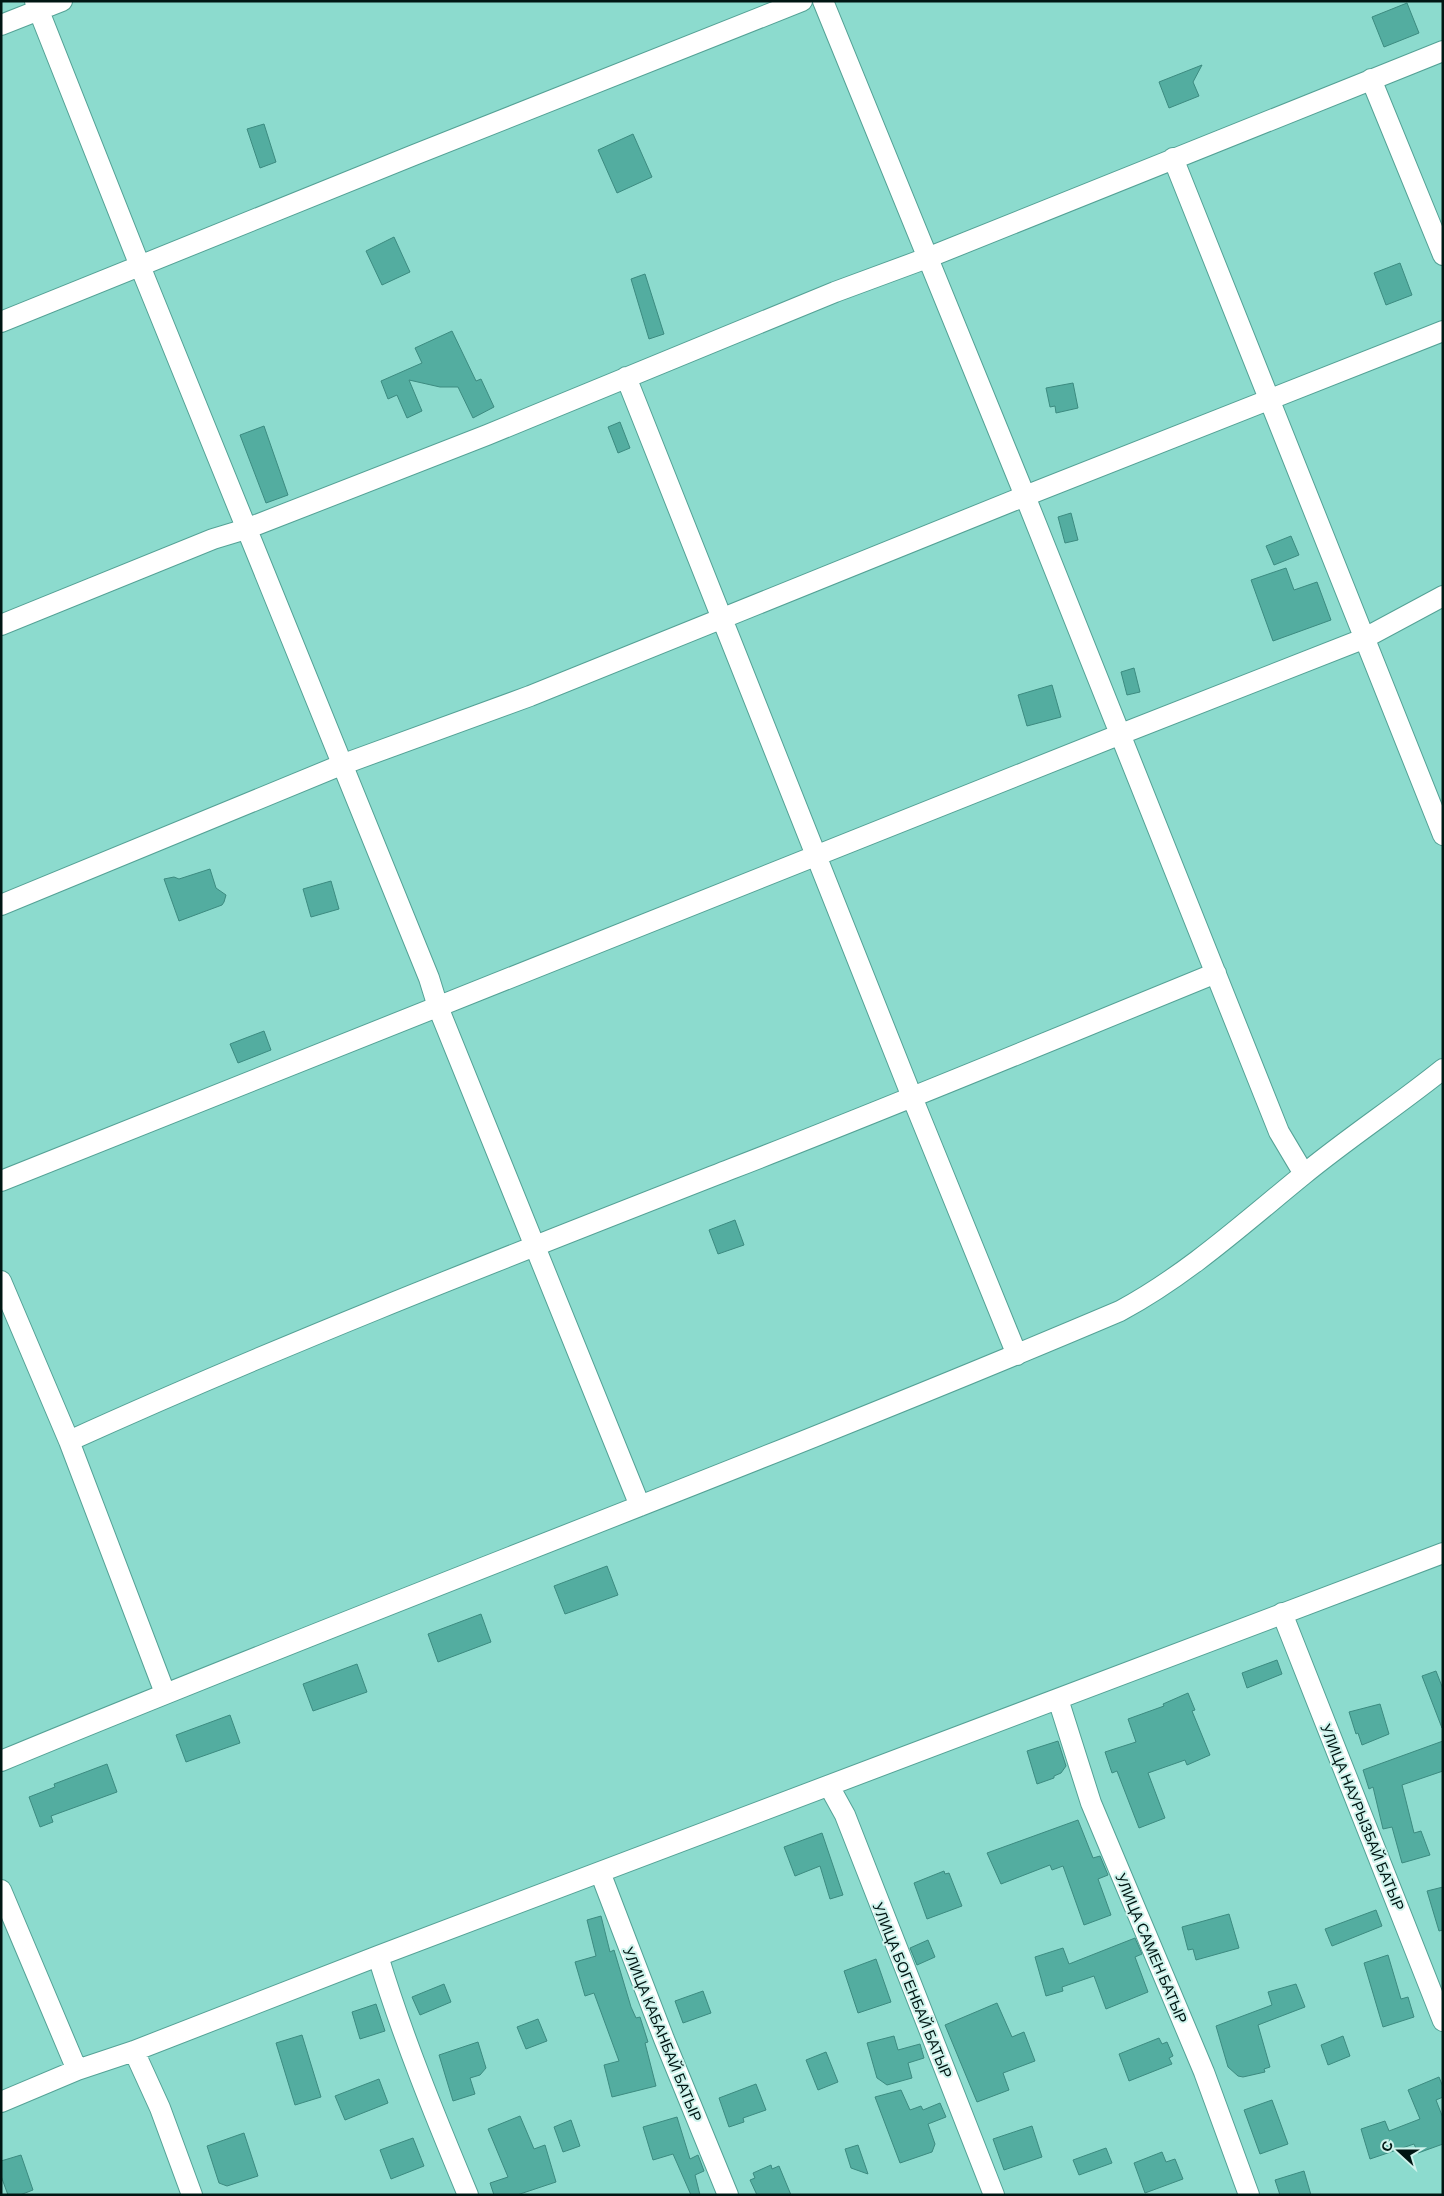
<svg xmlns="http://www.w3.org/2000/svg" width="1444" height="2196" font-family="Barlow,sans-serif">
  <rect width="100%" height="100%" fill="#8cdbce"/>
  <!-- building -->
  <path fill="#53ada0" stroke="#3c8b80" d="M 1407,3 L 1419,33 L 1384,47 L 1372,17 Z
    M 1202,65 L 1193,82 L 1199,96 L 1169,108 L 1159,82 Z
    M 264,124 L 276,162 L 260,168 L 247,129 Z
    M 633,134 L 652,177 L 617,193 L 598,150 Z
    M 394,237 L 410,272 L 382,285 L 366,251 Z
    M 1400,263 L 1412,295 L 1386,305 L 1374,273 Z
    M 645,274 L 664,334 L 649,339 L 631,279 Z
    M 452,331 L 476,381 L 481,379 L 494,407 L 473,418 L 458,387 L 440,387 L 409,380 L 422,411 L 407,418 L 397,395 L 388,399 L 381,381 L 422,363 L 415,348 Z
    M 1073,383 L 1078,408 L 1056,413 L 1055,406 L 1050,407 L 1046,388 Z
    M 620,422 L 630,448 L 618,453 L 608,427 Z
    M 264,426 L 288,495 L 266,503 L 240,435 Z
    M 1071,513 L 1078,540 L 1065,543 L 1058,517 Z
    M 1291,536 L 1299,555 L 1274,565 L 1266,546 Z
    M 1286,568 L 1294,590 L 1317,582 L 1331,620 L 1273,641 L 1251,580 Z
    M 1134,668 L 1140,692 L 1127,695 L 1121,672 Z
    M 1052,685 L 1061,717 L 1027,726 L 1018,695 Z
    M 210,869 L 216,888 L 226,895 L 224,902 L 222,905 L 179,921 L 164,879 L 174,877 L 179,879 Z
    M 331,881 L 339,909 L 311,917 L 303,889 Z
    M 264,1031 L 271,1050 L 238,1063 L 230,1044 Z
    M 735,1220 L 744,1245 L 718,1254 L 709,1230 Z
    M 607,1566 L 618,1595 L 565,1614 L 554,1586 Z
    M 481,1614 L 491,1642 L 438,1662 L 428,1634 Z
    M 1277,1660 L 1282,1674 L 1247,1688 L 1242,1673 Z
    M 357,1664 L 367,1692 L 313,1711 L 303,1684 Z
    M 1436,1671 L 1443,1689 L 1442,1728 L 1422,1676 Z
    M 1188,1693 L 1195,1710 L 1192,1711 L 1210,1755 L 1187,1765 L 1185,1760 L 1148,1773 L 1165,1818 L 1139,1828 L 1117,1771 L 1112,1773 L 1105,1752 L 1136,1742 L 1128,1719 L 1164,1706 L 1163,1704 Z
    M 1380,1704 L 1389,1734 L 1362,1745 L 1358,1733 L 1356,1734 L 1349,1712 Z
    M 230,1715 L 240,1743 L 186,1762 L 176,1735 Z
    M 1058,1741 L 1066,1766 L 1061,1773 L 1054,1776 L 1054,1778 L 1037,1784 L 1027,1751 Z
    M 1443,1741 L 1443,1771 L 1402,1785 L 1414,1833 L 1421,1831 L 1430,1855 L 1402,1863 L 1392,1827 L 1383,1829 L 1373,1787 L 1369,1789 L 1363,1770 Z
    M 107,1764 L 117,1792 L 51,1816 L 53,1822 L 40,1827 L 29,1797 L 55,1787 L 54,1784 Z
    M 1078,1820 L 1093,1858 L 1100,1856 L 1108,1875 L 1098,1879 L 1111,1915 L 1084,1925 L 1063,1866 L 1052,1870 L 1050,1865 L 1001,1884 L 987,1853 Z
    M 822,1833 L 843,1895 L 830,1899 L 820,1866 L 795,1876 L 784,1847 Z
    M 944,1871 L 945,1874 L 949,1873 L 962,1906 L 927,1919 L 914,1883 Z
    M 1443,1887 L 1443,1930 L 1439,1931 L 1427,1891 Z
    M 1376,1910 L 1382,1926 L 1332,1946 L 1325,1929 Z
    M 1229,1914 L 1239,1948 L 1196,1960 L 1193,1949 L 1188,1950 L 1182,1927 Z
    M 601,1916 L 610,1952 L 614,1950 L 631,2007 L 636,2018 L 640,2017 L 648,2042 L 645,2043 L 656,2086 L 612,2097 L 604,2065 L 619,2061 L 594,1993 L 585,1996 L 575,1962 L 596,1956 L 587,1920 Z
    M 1135,1938 L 1142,1954 L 1135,1957 L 1148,1992 L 1106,2009 L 1094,1976 L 1062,1987 L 1063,1991 L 1046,1996 L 1035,1957 L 1063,1948 L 1069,1964 Z
    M 928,1940 L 935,1957 L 917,1965 L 910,1948 Z
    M 1388,1955 L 1401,1999 L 1408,1997 L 1414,2017 L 1383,2027 L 1364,1963 Z
    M 876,1959 L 891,2002 L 858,2013 L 844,1971 Z
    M 444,1984 L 451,2002 L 420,2015 L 412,1997 Z
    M 1296,1984 L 1305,2007 L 1258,2025 L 1270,2067 L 1264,2069 L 1265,2072 L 1243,2077 L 1238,2076 L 1228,2067 L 1216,2026 L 1272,2005 L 1268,1992 Z
    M 703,1991 L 711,2013 L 683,2023 L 675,2001 Z
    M 997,2003 L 1012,2037 L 1024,2032 L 1035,2061 L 1003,2073 L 1009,2090 L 977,2102 L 945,2025 Z
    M 376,2004 L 385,2031 L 360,2039 L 352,2012 Z
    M 538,2019 L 547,2041 L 526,2049 L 517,2027 Z
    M 302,2035 L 321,2097 L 295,2105 L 276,2043 Z
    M 894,2036 L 898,2050 L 920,2044 L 924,2058 L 908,2063 L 912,2078 L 887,2085 L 877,2078 L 867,2043 Z
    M 1343,2036 L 1350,2056 L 1328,2065 L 1321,2045 Z
    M 1159,2038 L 1162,2044 L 1167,2042 L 1173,2056 L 1169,2058 L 1172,2064 L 1129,2081 L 1119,2054 Z
    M 478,2042 L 486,2068 L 480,2075 L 470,2078 L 475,2094 L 453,2101 L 439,2055 Z
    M 826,2052 L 838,2082 L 818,2090 L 806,2060 Z
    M 1439,2077 L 1443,2087 L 1443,2097 L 1436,2100 L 1443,2118 L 1443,2144 L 1418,2153 L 1414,2144 L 1370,2159 L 1361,2129 L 1385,2121 L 1389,2131 L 1420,2119 L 1408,2090 Z
    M 379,2079 L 388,2103 L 345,2120 L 335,2096 Z
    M 756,2084 L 766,2110 L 743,2118 L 744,2122 L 729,2127 L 719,2098 Z
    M 901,2090 L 910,2110 L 921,2106 L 923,2110 L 940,2103 L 946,2117 L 928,2124 L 935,2144 L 932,2152 L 900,2163 L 875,2097 Z
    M 1272,2100 L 1288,2144 L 1260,2154 L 1244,2110 Z
    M 520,2116 L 534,2149 L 545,2145 L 556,2182 L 517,2195 L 494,2195 L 490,2183 L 508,2177 L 488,2129 Z
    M 677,2117 L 690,2159 L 698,2155 L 704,2171 L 695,2175 L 700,2195 L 691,2195 L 673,2154 L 653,2160 L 643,2127 Z
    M 571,2120 L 580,2146 L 563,2152 L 554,2127 Z
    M 1032,2126 L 1042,2157 L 1004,2170 L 993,2139 Z
    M 244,2133 L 258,2176 L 227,2186 L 219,2183 L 207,2146 Z
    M 413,2138 L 424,2166 L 391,2179 L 380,2150 Z
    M 858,2145 L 868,2174 L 851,2168 L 845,2149 Z
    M 1106,2148 L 1112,2163 L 1079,2175 L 1073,2160 Z
    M 1162,2152 L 1166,2162 L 1175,2159 L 1183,2179 L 1145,2193 L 1134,2163 Z
    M 21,2155 L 33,2190 L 20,2195 L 8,2195 L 1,2176 L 1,2161 Z
    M 771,2165 L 772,2169 L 779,2166 L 791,2195 L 757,2195 L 750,2180 L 755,2178 L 753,2173 Z
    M 1304,2171 L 1311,2195 L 1280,2195 L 1275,2180 Z"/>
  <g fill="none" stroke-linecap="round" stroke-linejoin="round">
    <!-- street casing -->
    <g stroke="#54a296" stroke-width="22">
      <path id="street" d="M 35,1 L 140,266 L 429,978 L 438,1007 L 640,1506
        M 823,1 L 1025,496 L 1279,1132 L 1304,1174
        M 1,25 L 62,1
        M 1371,79 L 1443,255
        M 1173,158 L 1443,835
        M 1,322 L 414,155 L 802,1
        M 626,377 L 912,1097 L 1017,1355
        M 1,625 L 213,539 L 246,529 L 487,435 L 835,292 L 927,258 L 1443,51
        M 1,905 L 341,765 L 530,696 L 1025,496 L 1443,331
        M 1,1181 L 1121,734 L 1363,639 L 1443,596
        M 1,1281 L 69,1441 L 165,1693
        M 69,1441 C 287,1342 509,1256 731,1169 C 894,1106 1054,1039 1216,973
        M 1282,1613 L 1443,2021
        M 1058,1699 L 1091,1803 L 1204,2072 L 1249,2195
        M 1,1761 C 372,1607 750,1468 1120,1311 C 1187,1275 1244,1223 1303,1175 C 1348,1138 1397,1106 1443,1069
        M 829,1786 L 845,1815 L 994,2195
        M 600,1872 L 664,2039 L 728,2195
        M 1,1890 L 77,2070
        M 378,1956 C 403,2038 435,2116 468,2195
        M 134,2051 L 160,2108 L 192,2195
        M 1,2102 L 77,2070 L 134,2051 L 378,1956 L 1443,1553"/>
    </g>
    <!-- street -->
    <use href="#street" stroke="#fff" stroke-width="20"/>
  </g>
  <g text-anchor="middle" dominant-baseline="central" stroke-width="4" stroke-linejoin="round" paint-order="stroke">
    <!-- street labels -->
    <g font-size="15" fill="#001613" stroke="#cef3ec">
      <text transform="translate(1363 1817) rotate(68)">УЛИЦА НАУРЫЗБАЙ БАТЫР</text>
      <text transform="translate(1152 1948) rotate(67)">УЛИЦА САМЕН БАТЫР</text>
      <text transform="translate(913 1990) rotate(68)">УЛИЦА БОГЕНБАЙ БАТЫР</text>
      <text transform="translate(663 2034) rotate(68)">УЛИЦА КАБАНБАЙ БАТЫР</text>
    </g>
  </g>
  <!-- border -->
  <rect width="1444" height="2196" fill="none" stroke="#001613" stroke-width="5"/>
  <!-- north arrow -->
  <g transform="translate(1399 2151) rotate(291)" stroke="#cef3ec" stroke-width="4" paint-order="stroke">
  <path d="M0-4L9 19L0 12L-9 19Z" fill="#001613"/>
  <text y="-8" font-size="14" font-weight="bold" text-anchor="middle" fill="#001613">С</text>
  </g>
</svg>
